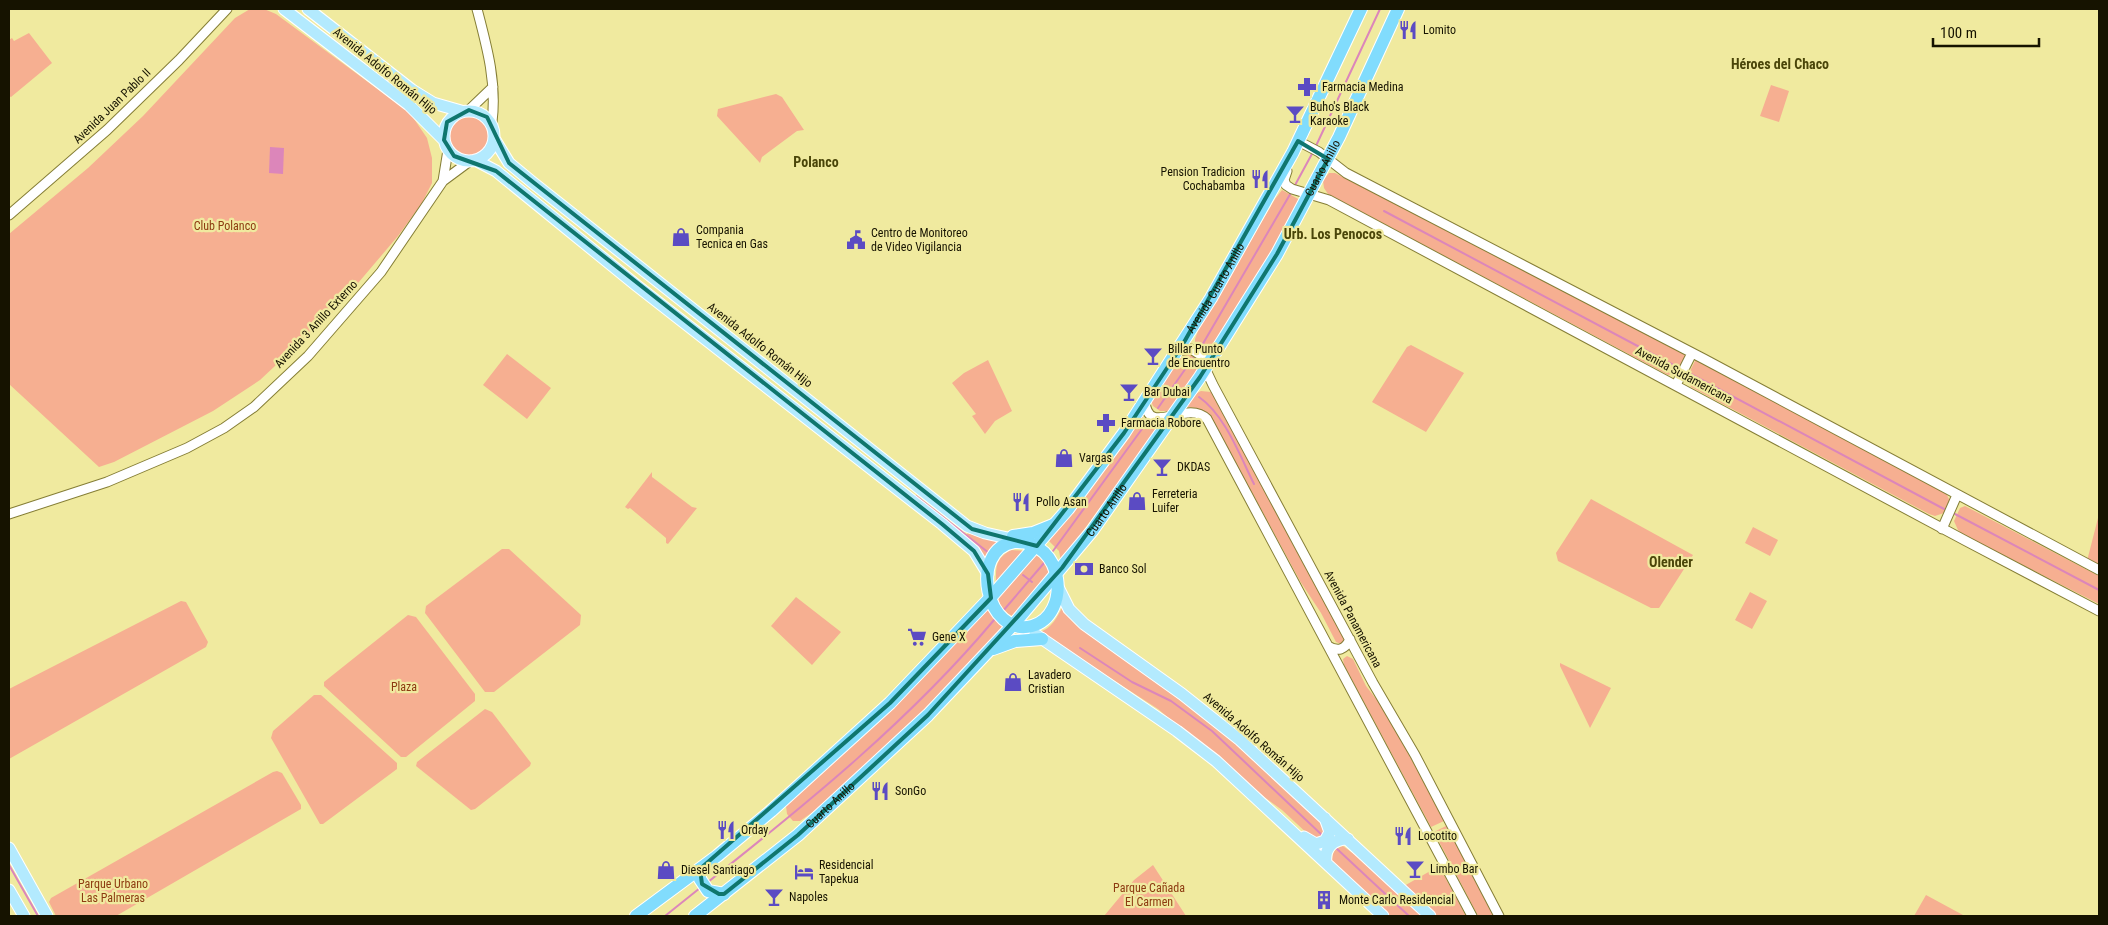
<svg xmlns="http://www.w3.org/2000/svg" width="2108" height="925" font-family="'Roboto Condensed',sans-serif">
  <rect width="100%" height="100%" fill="#f0ea9f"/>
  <!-- green -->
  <path fill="#f6af91" d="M 250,9 L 264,9 L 276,14 L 410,113 L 427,138 L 432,158 L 432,183 L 422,203 L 398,236 L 336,309 L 260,380 L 213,411 L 114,462 L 99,467 L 9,384 L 9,234 L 88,168 L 143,116 L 235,18 Z
    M 29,33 L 52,63 L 11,97 L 9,96 L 9,40 L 12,38 L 14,41 Z
    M 1771,85 L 1789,91 L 1779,122 L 1760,116 Z
    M 776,94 L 782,97 L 804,130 L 797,131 L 762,157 L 760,163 L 717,116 L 718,109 Z
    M449 135a21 21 0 1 1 42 0a21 21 0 1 1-42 0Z
    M 1329,173 L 1335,173 L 1684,353 L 1686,358 L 1678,373 L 1668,375 L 1328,194 L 1324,188 L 1323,181 Z
    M 1282,190 L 1300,200 L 1259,276 L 1209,352 L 1204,352 L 1195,346 L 1195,339 L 1198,331 L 1275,199 Z
    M 1411,345 L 1464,373 L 1426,432 L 1372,402 L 1407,347 Z
    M 1189,353 L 1199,363 L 1199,367 L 1170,411 L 1160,411 L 1153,406 L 1151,401 L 1182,355 Z
    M 507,354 L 551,388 L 527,419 L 483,385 Z
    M 988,360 L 1012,411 L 995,421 L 985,434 L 972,416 L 976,414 L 952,383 L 964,373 Z
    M 1695,361 L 1700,361 L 1946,493 L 1951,503 L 1944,513 L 1935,516 L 1929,514 L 1691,387 L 1687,377 Z
    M 1201,391 L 1211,392 L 1217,399 L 1346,640 L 1344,643 L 1341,644 L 1336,642 L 1321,613 L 1300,581 L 1211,417 L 1196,408 L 1186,407 L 1195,394 Z
    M 1141,416 L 1148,421 L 1162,423 L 1061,561 L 1059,551 L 1049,541 Z
    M 652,472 L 652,477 L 692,507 L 697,508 L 668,544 L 666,543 L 666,538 L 630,508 L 628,509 L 625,507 Z
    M 1591,499 L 1693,555 L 1659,608 L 1651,608 L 1558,561 L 1556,553 Z
    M 1965,506 L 2099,576 L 2099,604 L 1962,534 L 1958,530 L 1954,521 L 1960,508 Z
    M 2099,514 L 2099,568 L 2087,561 Z
    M 1753,527 L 1778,540 L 1770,556 L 1745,543 Z
    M 968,533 L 1001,541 L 986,558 L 964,538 Z
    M 502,549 L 509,549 L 581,615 L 580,625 L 494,692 L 485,692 L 425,613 L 426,606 Z
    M 1011,550 L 1026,551 L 996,584 C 996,567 995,559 1011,550 Z
    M 1035,555 L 1047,561 L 1050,576 L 1015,617 C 1006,614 1000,607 998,598 Z
    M 1750,592 L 1767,601 L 1752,629 L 1735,620 Z
    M 796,597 L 841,632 L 812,665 L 771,626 Z
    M 181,601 L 186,602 L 208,642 L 206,647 L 9,759 L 9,689 Z
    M 1063,606 L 1068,616 L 1076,625 L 1169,691 L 1242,748 L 1327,826 L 1322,840 L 1310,836 L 1282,810 L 1245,783 L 1158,709 L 1039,632 C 1052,629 1057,617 1063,606 Z
    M 988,608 L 991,615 L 1004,625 L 936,699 L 820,807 L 800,821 L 793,821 L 787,814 L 786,806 L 919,682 Z
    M 408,615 L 416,617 L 475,694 L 475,701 L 406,757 L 401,757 L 324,686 L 324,682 Z
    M 1347,656 L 1353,659 L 1366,686 L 1387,713 L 1444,821 L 1431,827 L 1344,665 L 1343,659 Z
    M 1560,663 L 1611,688 L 1590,728 L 1560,666 Z
    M 314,695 L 321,695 L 397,763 L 397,769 L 323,824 L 320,824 L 271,738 L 273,731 Z
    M 485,709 L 492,712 L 531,763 L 530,766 L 475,809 L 471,810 L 416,766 L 417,762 Z
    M 277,771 L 282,773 L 301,805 L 301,809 L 116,916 L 56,916 L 49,902 L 51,898 L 273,772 Z
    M 1446,826 L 1495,916 L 1478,916 L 1434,832 Z
    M 1343,846 L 1354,854 L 1358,853 L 1428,916 L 1390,916 L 1332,862 C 1332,854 1334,848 1343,846 Z
    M 1153,865 L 1186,916 L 1104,916 L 1134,880 Z
    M 1439,866 L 1466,916 L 1437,916 L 1404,886 Z
    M 1926,895 L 1963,915 L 1963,916 L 1914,916 Z"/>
  <!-- water -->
  <path fill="#dc86ba" d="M 270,147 L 284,148 L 283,174 L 269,173 Z"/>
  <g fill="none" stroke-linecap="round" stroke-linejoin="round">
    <!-- stream -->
    <path stroke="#dc86ba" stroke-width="2" d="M 1315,148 L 1380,9
      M 1294,187 L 1313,152
      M 1384,211 L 1679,368
      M 1201,347 L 1292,191
      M 1689,373 L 1944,509
      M 1199,397 C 1225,415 1240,456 1254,484
      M 1158,408 L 1193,358
      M 916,496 L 989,553
      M 1955,514 L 2099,590
      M 1053,551 L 1150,418
      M 1023,575 L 1032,582
      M 1003,611 L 1044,563
      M 1080,648 L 1132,682 L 1171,701 L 1212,731 L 1323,836
      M 1336,848 L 1409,916
      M 9,865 L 38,916
      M 708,882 C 809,802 911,719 994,620
      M 665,916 L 700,888"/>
    <!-- minor casing -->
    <g stroke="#857e36" stroke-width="11">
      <path id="minor" d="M 477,9 C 487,47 497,83 492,122
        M 469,110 L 493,87
        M 1298,141 L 1319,152 L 1346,173 L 1704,359 L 2099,570
        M 1287,171 L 1284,180 L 1286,185 L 1292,189 L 1329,200 L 1966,541 L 2099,611
        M 443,181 L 448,150
        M 9,215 L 107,130 L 179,60 L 227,9
        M 1178,351 L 1191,349 L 1202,356 L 1205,368 L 1213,385 L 1373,683 L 1415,755 L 1499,916
        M 1676,385 L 1692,353
        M 1145,401 C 1148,439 1186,398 1207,419 L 1472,916
        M 9,514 L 107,482 L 187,448 L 224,428 L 254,407 L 308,356 L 381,272 L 443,181 L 470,161
        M 1942,529 L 1957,495
        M 1328,646 C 1338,652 1345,650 1350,639"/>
    </g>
    <!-- major casing -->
    <g stroke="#fff" stroke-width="13">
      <path id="major" d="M 284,9 L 409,105 L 444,140
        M 308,9 L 412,90 L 433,103 L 461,111
        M444 136a25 25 0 1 1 50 0a25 25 0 1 1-50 0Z
        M 495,140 L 509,163 L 532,182 L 967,526 L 985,533 L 1021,541
        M 475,160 L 496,171 L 636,285 L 942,524 L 974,551 L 988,574
        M 1057,585 L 1069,609 L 1084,624 L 1182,694 L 1240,740 L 1430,916
        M 1035,634 L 1177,731 L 1216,761 L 1383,916
        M 1304,837 L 1316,844 L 1325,841 L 1330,832 L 1325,818
        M 9,848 L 47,916
        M 1326,863 C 1324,848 1333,839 1348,839
        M 9,890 L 24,916"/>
    </g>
    <!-- highway casing -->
    <g stroke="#fff" stroke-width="14">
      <g id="highway">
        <path d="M 1013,536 L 1033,533 L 1053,525"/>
        <path d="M 1014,542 C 1066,539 1071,616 1032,626 C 986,638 968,550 1014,542 Z"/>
        <path d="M 993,649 L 1015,641 L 1042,639"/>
        <path d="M 700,869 L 700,879 L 708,891 L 724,894"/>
        <path id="s1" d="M 636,916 L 717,856 L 771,811 L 890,703 L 991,597 L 1068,509 L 1124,433 L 1211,298 L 1293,152 L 1361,9"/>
        <path id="s2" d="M 695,916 L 798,835 L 928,715 L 1013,625 L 1092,531 L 1200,377 L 1277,254 L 1339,137 L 1398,9"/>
      </g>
    </g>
    <!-- minor -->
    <use href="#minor" stroke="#fff" stroke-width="9"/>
    <!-- major -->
    <use href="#major" stroke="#b3eafe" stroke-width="11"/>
    <!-- highway -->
    <use href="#highway" stroke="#81dcfd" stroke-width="12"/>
  </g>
  <!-- marked area -->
  <path fill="none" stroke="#0f766e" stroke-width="4" stroke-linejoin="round" d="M 469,110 L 487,117 L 509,163 L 972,529 L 1037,546 L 1124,433 L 1183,344 L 1298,141 L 1328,159 L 1277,254 L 1200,377 L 1062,568 L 928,715 L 798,835 L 724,894 L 719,894 L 702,884 L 700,869 L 890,703 L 991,598 L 988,574 L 974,551 L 942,524 L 496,171 L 454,156 L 444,140 L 447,122 Z"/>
  <!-- icons -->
  <defs>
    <g id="restaurant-bare" transform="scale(1.5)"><path d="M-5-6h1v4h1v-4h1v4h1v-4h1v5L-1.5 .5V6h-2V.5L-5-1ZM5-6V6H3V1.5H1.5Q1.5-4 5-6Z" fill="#5b4bc3" stroke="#f0ea9f" stroke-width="2.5" paint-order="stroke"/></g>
    <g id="pharmacy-bare" transform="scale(1.5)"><path d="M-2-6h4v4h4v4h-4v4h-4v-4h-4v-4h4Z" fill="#5b4bc3" stroke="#f0ea9f" stroke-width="2.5" paint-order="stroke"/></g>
    <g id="bar-bare" transform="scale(1.5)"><path d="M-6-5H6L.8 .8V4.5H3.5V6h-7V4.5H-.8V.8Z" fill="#5b4bc3" stroke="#f0ea9f" stroke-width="2.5" paint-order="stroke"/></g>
    <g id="shop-bare" transform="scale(1.5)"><path d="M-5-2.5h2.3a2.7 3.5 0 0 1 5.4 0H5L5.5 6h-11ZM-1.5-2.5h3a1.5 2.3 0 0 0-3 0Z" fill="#5b4bc3" stroke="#f0ea9f" stroke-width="2.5" paint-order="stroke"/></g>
    <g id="civic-bare" transform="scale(1.5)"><path d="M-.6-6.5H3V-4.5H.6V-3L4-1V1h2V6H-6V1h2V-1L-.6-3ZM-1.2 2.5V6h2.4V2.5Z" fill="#5b4bc3" stroke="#f0ea9f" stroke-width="2.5" paint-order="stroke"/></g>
    <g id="bank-bare" transform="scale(1.5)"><path d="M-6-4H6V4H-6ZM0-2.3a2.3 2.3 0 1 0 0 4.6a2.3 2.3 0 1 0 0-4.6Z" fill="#5b4bc3" stroke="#f0ea9f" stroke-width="2.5" paint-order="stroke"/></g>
    <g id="supermarket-bare" transform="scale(1.5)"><path d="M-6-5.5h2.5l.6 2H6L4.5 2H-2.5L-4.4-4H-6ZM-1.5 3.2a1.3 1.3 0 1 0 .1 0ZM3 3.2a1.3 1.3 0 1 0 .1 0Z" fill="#5b4bc3" stroke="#f0ea9f" stroke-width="2.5" paint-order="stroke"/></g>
    <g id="hotel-bare" transform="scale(1.5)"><path d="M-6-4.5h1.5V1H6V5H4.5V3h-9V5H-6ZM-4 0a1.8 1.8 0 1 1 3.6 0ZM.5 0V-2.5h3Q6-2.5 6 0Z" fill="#5b4bc3" stroke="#f0ea9f" stroke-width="2.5" paint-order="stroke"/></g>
    <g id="building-bare" transform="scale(1.5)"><path d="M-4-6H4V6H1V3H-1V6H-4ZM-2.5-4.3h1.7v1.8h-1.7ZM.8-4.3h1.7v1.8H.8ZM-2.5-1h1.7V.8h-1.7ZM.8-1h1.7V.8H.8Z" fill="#5b4bc3" stroke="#f0ea9f" stroke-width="2.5" paint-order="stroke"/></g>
  </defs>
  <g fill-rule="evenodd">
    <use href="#restaurant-bare" x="1408" y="30"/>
    <use href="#pharmacy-bare" x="1307" y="87"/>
    <use href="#bar-bare" x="1295" y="114"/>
    <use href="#restaurant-bare" x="1260" y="179"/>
    <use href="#shop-bare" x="681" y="237"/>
    <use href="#civic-bare" x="856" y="240"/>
    <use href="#bar-bare" x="1153" y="356"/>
    <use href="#bar-bare" x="1129" y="392"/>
    <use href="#pharmacy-bare" x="1106" y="423"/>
    <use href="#shop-bare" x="1064" y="458"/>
    <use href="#bar-bare" x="1162" y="467"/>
    <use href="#shop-bare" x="1137" y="501"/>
    <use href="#restaurant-bare" x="1021" y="502"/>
    <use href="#bank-bare" x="1084" y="569"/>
    <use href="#supermarket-bare" x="917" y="637"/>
    <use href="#shop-bare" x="1013" y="682"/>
    <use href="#restaurant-bare" x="880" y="791"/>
    <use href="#restaurant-bare" x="726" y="830"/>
    <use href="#restaurant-bare" x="1403" y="836"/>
    <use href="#bar-bare" x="1415" y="869"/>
    <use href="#shop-bare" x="666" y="870"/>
    <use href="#hotel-bare" x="804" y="872"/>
    <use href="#bar-bare" x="774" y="897"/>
    <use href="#building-bare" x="1324" y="900"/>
  </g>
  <g text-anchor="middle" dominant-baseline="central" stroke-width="4.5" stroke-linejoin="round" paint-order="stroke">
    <!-- poi labels -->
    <g font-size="12" fill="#161300" stroke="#f0ea9f" text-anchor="start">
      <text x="1423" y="30">Lomito</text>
      <text x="1322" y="87">Farmacia Medina</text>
      <text x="1310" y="107">Buho's Black<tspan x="1310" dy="14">Karaoke</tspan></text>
      <text x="1245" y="172" text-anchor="end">Pension Tradicion<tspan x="1245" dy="14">Cochabamba</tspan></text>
      <text x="696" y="230">Compania<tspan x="696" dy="14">Tecnica en Gas</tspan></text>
      <text x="871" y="233">Centro de Monitoreo<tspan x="871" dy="14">de Video Vigilancia</tspan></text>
      <text x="1168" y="349">Billar Punto<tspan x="1168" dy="14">de Encuentro</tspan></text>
      <text x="1144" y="392">Bar Dubai</text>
      <text x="1121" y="423">Farmacia Robore</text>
      <text x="1079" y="458">Vargas</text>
      <text x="1177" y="467">DKDAS</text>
      <text x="1152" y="494">Ferreteria<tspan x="1152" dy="14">Luifer</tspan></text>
      <text x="1036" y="502">Pollo Asan</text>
      <text x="1099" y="569">Banco Sol</text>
      <text x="932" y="637">Gene X</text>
      <text x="1028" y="675">Lavadero<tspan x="1028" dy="14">Cristian</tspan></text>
      <text x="895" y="791">SonGo</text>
      <text x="741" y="830">Orday</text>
      <text x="1418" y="836">Locotito</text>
      <text x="819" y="865">Residencial<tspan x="819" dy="14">Tapekua</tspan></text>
      <text x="1430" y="869">Limbo Bar</text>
      <text x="681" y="870">Diesel Santiago</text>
      <text x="789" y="897">Napoles</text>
      <text x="1339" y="900">Monte Carlo Residencial</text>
    </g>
    <!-- street labels -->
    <g font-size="12" fill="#161300" stroke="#f0ea9f">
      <text transform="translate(385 71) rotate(39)">Avenida Adolfo Román Hijo</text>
      <text transform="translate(112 106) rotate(-44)">Avenida Juan Pablo II</text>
      <text stroke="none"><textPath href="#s2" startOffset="985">Cuarto Anillo</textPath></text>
      <text stroke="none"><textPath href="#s1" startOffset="861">Avenida Cuarto Anillo</textPath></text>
      <text transform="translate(316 324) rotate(-47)">Avenida 3 Anillo Externo</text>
      <text transform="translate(760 345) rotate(38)">Avenida Adolfo Román Hijo</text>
      <text transform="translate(1684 375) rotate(28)">Avenida Sudamericana</text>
      <text stroke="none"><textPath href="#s2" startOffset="580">Cuarto Anillo</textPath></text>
      <text transform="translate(1353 619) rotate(62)">Avenida Panamericana</text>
      <text transform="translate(1254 737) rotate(41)">Avenida Adolfo Román Hijo</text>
      <text stroke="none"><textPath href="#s2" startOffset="175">Cuarto Anillo</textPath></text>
    </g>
    <!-- park labels -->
    <g font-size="12" fill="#8d3b11" stroke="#f0ea9f">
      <text x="225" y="226">Club Polanco</text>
      <text x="404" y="687">Plaza</text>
      <text x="113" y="884">Parque Urbano<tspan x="113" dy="14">Las Palmeras</tspan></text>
      <text x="1149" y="888">Parque Cañada<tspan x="1149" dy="14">El Carmen</tspan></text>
    </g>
    <!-- neighbourhood labels -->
    <g font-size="14" font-weight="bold" fill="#4a4509" stroke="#f0ea9f">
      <text x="1780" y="64">Héroes del Chaco</text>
      <text x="816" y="162">Polanco</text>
      <text x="1333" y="234">Urb. Los Penocos</text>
      <text x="1671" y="562">Olender</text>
    </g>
  </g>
  <!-- border -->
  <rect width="2108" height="925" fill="none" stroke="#161300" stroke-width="20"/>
  <!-- scale -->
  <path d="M1933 38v8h106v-8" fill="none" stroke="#161300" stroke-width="2.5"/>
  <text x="1940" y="38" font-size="15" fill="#161300" stroke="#f0ea9f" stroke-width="4" paint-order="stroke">100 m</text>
</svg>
